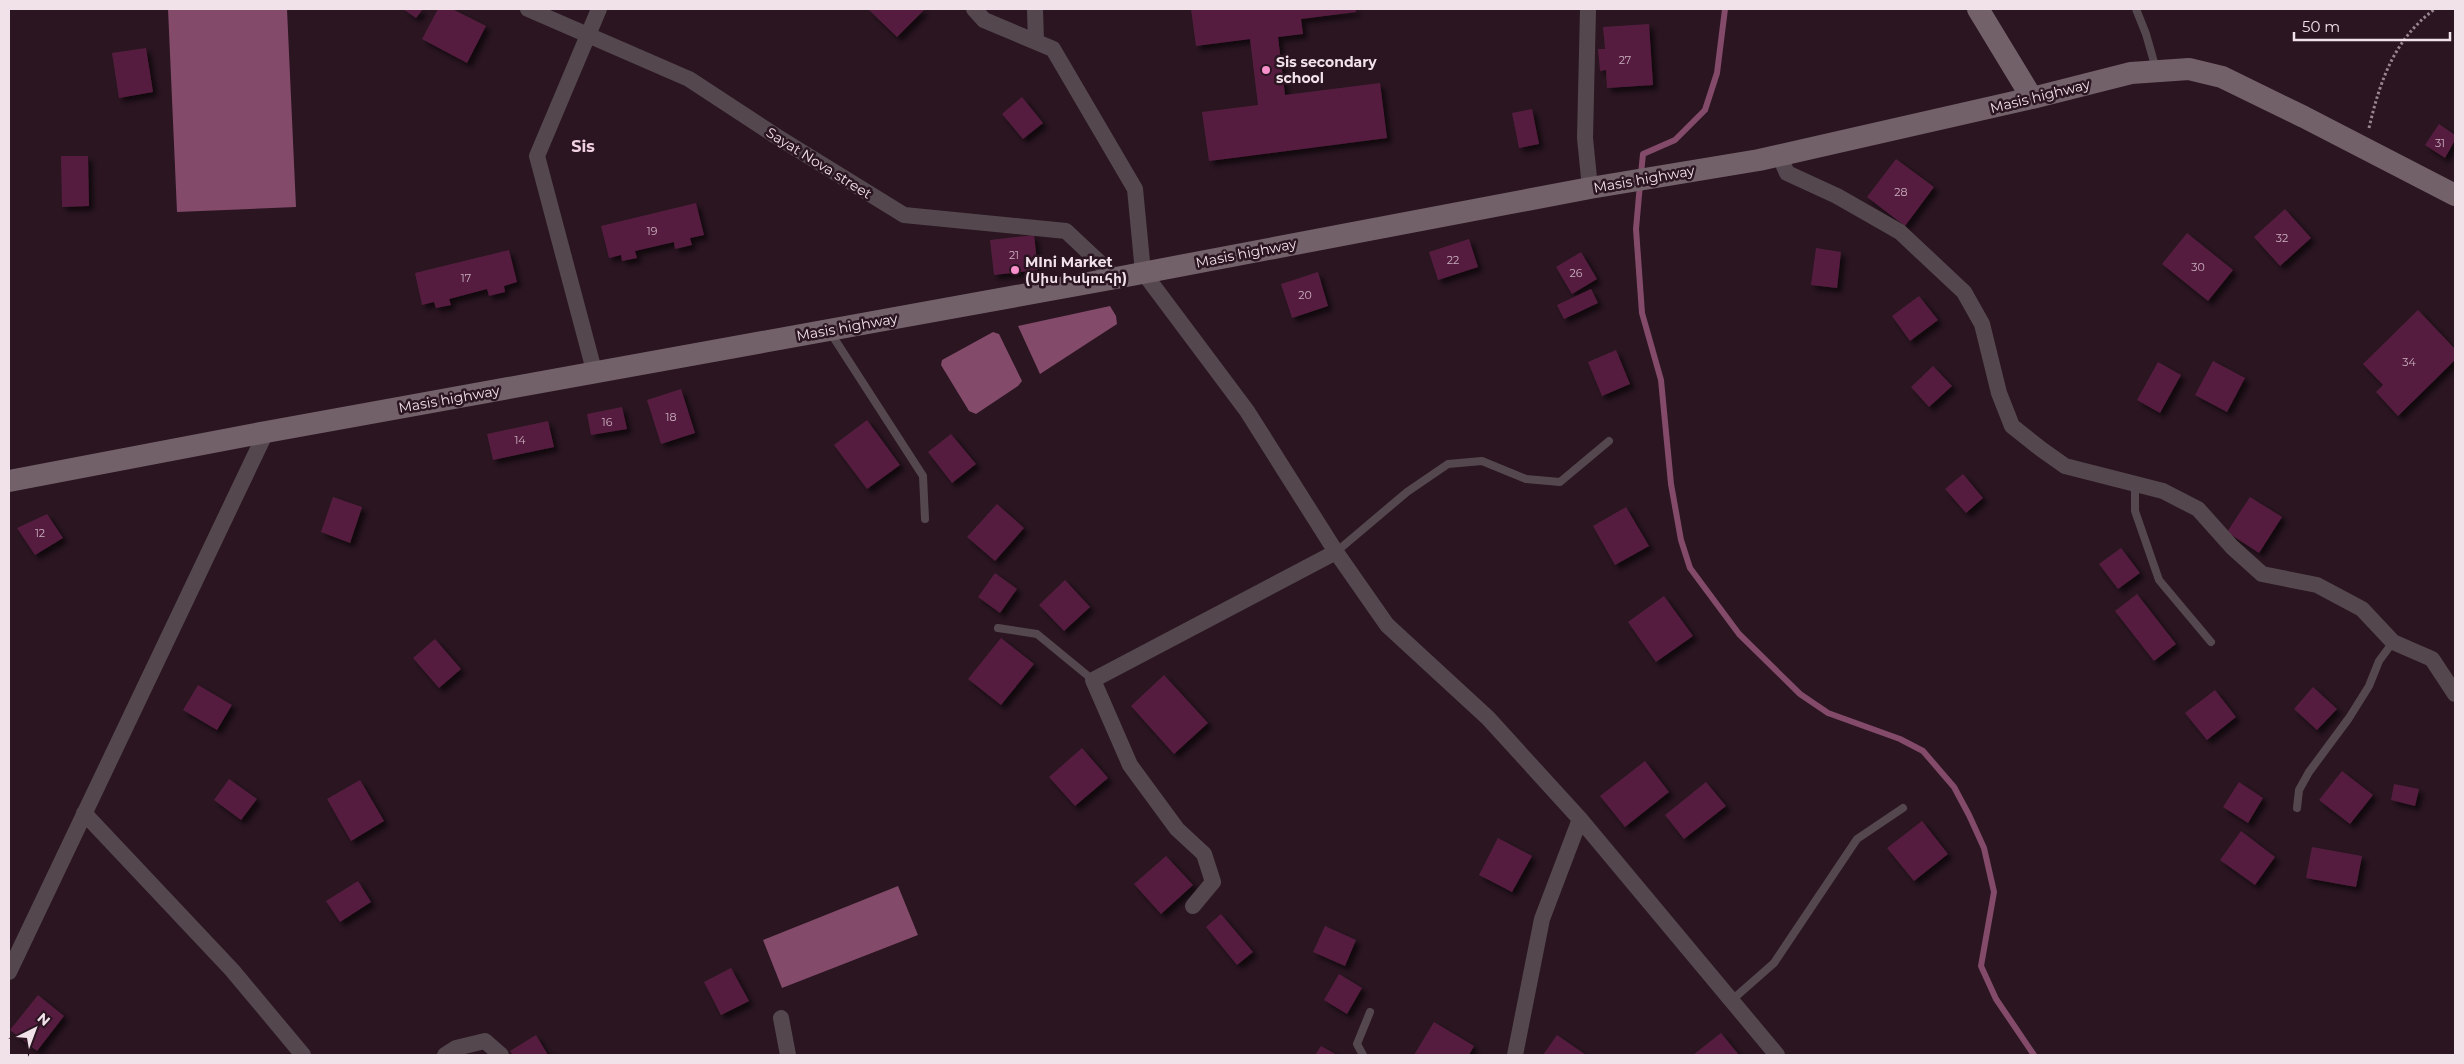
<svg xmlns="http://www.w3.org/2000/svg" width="2464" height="1064" font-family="Montserrat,'Noto Sans Armenian',sans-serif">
  <defs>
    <filter id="shadow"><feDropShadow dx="4.5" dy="4.5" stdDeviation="2.5" flood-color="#0009"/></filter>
  </defs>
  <rect width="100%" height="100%" fill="#2a1521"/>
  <!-- water -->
  <path fill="#834a6a" d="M 168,9 L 287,9 L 296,207 L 177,212 Z
    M 1110,306 L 1116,316 L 1117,324 L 1040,374 L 1018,326 Z
    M 993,332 L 999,334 L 1022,381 L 1018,386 L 976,414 L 969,411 L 941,365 L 942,360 Z
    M 898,886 L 918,935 L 782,988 L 763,940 Z"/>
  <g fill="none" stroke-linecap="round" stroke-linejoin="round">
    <!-- stream -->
    <path stroke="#834a6a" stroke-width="6" d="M 1641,174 L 1643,154 L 1675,140 L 1705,110 L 1717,73 L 1725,9
      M 1640,184 L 1636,229 L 1642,313 L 1661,380 L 1671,484 L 1681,540 L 1690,568 L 1739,634 L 1800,694 L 1828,713 L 1900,739 L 1923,751 L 1954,787 L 1969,815 L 1984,848 L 1994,892 L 1981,966 L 1996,999 L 2034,1055"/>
  </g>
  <!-- building -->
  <path fill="#541f3f" filter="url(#shadow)" d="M 403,9 L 423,9 L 416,18 Z
    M 438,9 L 452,9 L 486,26 L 467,63 L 422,39 Z
    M 868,9 L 925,9 L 897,37 Z
    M 1191,9 L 1356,9 L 1356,12 L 1301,19 L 1303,34 L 1278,37 L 1285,95 L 1380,83 L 1387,138 L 1209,161 L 1202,112 L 1258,105 L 1250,39 L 1196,46 Z
    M 1649,24 L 1653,85 L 1607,88 L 1606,70 L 1600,71 L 1598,49 L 1605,49 L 1603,27 Z
    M 146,48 L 153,92 L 119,98 L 112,53 Z
    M 1022,97 L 1043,123 L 1023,139 L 1002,114 Z
    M 1532,109 L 1539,144 L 1519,148 L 1512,113 Z
    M 2439,124 L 2455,135 L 2455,140 L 2445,158 L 2425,145 Z
    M 61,156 L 88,156 L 89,206 L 62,207 Z
    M 1896,159 L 1934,187 L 1905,226 L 1867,197 Z
    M 696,203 L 704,235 L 690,238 L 692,245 L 675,249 L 674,242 L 635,251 L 637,258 L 622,261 L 621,255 L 609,258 L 601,226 Z
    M 2285,209 L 2311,238 L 2280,266 L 2254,237 Z
    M 2187,233 L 2233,270 L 2208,301 L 2162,264 Z
    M 1034,235 L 1038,270 L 994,275 L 990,240 Z
    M 1469,239 L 1478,267 L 1438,280 L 1429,252 Z
    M 1816,248 L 1841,252 L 1837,288 L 1811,285 Z
    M 509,250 L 517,282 L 504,286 L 505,292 L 489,296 L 487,289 L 449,299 L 451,305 L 436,308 L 434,302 L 422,305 L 415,273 Z
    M 1581,252 L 1597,279 L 1572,294 L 1556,267 Z
    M 1318,272 L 1328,306 L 1292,318 L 1281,284 Z
    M 1591,289 L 1598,303 L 1564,319 L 1557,305 Z
    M 1919,296 L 1938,320 L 1910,341 L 1892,316 Z
    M 2418,310 L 2455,349 L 2455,360 L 2398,416 L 2376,392 L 2383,385 L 2363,364 Z
    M 1616,350 L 1630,384 L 1602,396 L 1588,362 Z
    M 2213,361 L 2245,378 L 2227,412 L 2195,395 Z
    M 2158,362 L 2181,375 L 2160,413 L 2137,400 Z
    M 1933,366 L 1952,386 L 1929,407 L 1911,387 Z
    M 681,389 L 695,433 L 661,444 L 647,400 Z
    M 622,407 L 627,429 L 591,435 L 587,414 Z
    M 867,420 L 900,465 L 867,489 L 834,445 Z
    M 548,421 L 554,447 L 493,460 L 487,434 Z
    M 951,434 L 976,464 L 952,483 L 928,452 Z
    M 1963,474 L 1983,498 L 1966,513 L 1945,489 Z
    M 333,497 L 362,507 L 350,543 L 321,532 Z
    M 2250,497 L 2282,517 L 2259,553 L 2227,532 Z
    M 997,504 L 1024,528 L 995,561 L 967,537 Z
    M 1626,507 L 1649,546 L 1615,565 L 1593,526 Z
    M 47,514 L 63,538 L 35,555 L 17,528 Z
    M 2121,548 L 2140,573 L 2118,589 L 2099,564 Z
    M 995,573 L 1017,589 L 1000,613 L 978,597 Z
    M 1065,580 L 1090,607 L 1064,631 L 1039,605 Z
    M 2137,594 L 2176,644 L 2154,661 L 2115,611 Z
    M 1664,596 L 1693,636 L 1656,662 L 1628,622 Z
    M 1001,638 L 1034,664 L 1001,705 L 968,679 Z
    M 435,639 L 461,669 L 439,688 L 413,658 Z
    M 1164,675 L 1208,723 L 1174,754 L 1131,706 Z
    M 198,685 L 232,705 L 217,730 L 183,710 Z
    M 2313,687 L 2337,709 L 2317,730 L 2294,709 Z
    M 2215,690 L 2236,717 L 2207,740 L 2185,713 Z
    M 1082,748 L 1108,778 L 1075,806 L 1049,777 Z
    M 1645,761 L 1669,792 L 1625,827 L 1600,796 Z
    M 2342,771 L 2373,795 L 2350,824 L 2319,800 Z
    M 229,779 L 257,799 L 241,820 L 214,800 Z
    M 360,780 L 384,821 L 351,841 L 327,799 Z
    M 1706,782 L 1726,806 L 1684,839 L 1665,815 Z
    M 2239,782 L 2263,798 L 2248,823 L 2223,807 Z
    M 2394,784 L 2419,789 L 2415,806 L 2391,800 Z
    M 1922,821 L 1948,854 L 1914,881 L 1887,848 Z
    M 2241,831 L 2275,857 L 2255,885 L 2220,860 Z
    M 1498,838 L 1532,856 L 1512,892 L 1479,875 Z
    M 2312,847 L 2362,856 L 2356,887 L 2306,878 Z
    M 1166,856 L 1193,885 L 1161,914 L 1134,884 Z
    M 358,881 L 371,902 L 340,922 L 326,901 Z
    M 1221,914 L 1253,952 L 1237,965 L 1206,927 Z
    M 1325,926 L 1356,940 L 1345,966 L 1313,952 Z
    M 731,968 L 749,1001 L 721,1015 L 704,982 Z
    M 1339,974 L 1362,988 L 1347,1014 L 1324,1000 Z
    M 38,995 L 64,1016 L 37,1051 L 10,1030 Z
    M 1434,1022 L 1474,1046 L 1469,1055 L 1414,1055 Z
    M 1721,1033 L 1739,1055 L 1693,1055 Z
    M 536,1035 L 548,1055 L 513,1055 L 510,1051 Z
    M 1557,1035 L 1586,1055 L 1543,1055 Z
    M 1321,1046 L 1337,1055 L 1315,1055 Z"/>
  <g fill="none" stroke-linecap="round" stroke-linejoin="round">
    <!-- path -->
    <path stroke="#97858f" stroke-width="3" stroke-dasharray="2.5 2.5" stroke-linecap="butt" d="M 2369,128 C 2380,81 2394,39 2435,9"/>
    <!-- lane -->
    <path stroke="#54484e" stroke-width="8" d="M 2136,9 L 2146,34 L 2156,69
      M 830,332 L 923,476 L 925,519
      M 2135,483 L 2135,511 L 2159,580 L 2211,642
      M 1336,552 L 1407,492 L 1448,464 L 1482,461 L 1526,479 L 1560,482 L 1609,441
      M 998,628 L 1037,634 L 1093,680
      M 2297,808 L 2299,790 L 2309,772 L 2349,718 L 2369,686 L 2379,661 L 2393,642
      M 1732,1000 L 1774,963 L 1857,839 L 1903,808
      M 1363,1055 L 1357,1044 L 1370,1012"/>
    <!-- street -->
    <path stroke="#54484e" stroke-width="16" d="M 528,9 L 689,79 L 776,136 L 904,215 L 1066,231 L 1116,278
      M 974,9 L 984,20 L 1053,49 L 1135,189 L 1143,272 L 1247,411 L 1336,552 L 1387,625 L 1488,718 L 1580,819 L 1777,1055
      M 1035,9 L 1036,42
      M 1588,9 L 1585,138 L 1590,188
      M 1779,155 L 1787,173 L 1837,196 L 1900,232 L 1964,292 L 1982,324 L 1999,393 L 2012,426 L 2041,449 L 2065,466 L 2163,491 L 2198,509 L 2232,547 L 2262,574 L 2317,585 L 2362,609 L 2393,642 L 2432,659 L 2455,694
      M 595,374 L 537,156 L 599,9
      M 84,813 L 232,970 L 303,1055
      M 1193,906 L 1213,882 L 1204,854 L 1177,829 L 1130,765 L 1093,680 L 1336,552
      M 9,972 L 266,432
      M 781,1018 L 788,1055
      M 445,1055 L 456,1048 L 485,1041 L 501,1055
      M 1515,1055 L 1542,919 L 1580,819"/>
    <!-- secondary -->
    <path stroke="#73616a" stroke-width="22" d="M 1978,9 L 2032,98
      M 9,481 L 266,432 L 1116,278 L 1590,188 L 1759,160 L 2032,98 L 2131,73 L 2189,69 L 2222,77 L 2304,117 L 2455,195"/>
  </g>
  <!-- markers -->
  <g fill="#f890cb" stroke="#2a1521" stroke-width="2">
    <circle cx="1266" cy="70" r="5"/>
    <circle cx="1015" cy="270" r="5"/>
  </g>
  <g text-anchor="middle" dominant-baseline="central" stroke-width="5" stroke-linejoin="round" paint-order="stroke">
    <!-- number labels -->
    <g font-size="11" fill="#cab0be">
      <text x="1625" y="60">27</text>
      <text x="2440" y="143">31</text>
      <text x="1901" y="192">28</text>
      <text x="652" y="231">19</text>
      <text x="2282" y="238">32</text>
      <text x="1014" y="255">21</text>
      <text x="1453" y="260">22</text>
      <text x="2198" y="267">30</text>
      <text x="1576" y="273">26</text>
      <text x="466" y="278">17</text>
      <text x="1305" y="295">20</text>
      <text x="2409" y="362">34</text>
      <text x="671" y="417">18</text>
      <text x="607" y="422">16</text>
      <text x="520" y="440">14</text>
      <text x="40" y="533">12</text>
    </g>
    <!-- poi labels -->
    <g font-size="14" font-weight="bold" fill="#f1e1e9" stroke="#2a1521" text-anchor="start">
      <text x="1276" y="62">Sis secondary<tspan x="1276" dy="16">school</tspan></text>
      <text x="1025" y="262">MIni Market<tspan x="1025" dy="16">(Սիս Իսկուհի)</tspan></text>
    </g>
    <!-- street labels -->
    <g font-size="14" fill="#f1e1e9" stroke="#2a1521">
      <text transform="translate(2040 96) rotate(-14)">Masis highway</text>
      <text transform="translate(819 163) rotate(32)">Sayat Nova street</text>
      <text transform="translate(1644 179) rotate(-10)">Masis highway</text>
      <text transform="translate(1246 253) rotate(-11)">Masis highway</text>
      <text transform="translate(847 327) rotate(-10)">Masis highway</text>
      <text transform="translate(449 399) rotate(-10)">Masis highway</text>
    </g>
    <!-- quarter labels -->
    <g font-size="16" font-weight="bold" fill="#f1d1e1" stroke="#2a1521">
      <text x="583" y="146">Sis</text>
    </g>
  </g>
  <!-- border -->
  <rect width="2464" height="1064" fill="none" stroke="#f1e1e9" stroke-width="20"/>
  <!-- north arrow -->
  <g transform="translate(35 1029) rotate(42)" stroke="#2a1521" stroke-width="4" paint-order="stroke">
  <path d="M0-4L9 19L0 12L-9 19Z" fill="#f1e1e9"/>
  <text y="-8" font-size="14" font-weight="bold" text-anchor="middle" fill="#f1e1e9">N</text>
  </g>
  <!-- scale -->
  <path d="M2294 32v8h156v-8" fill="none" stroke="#f1e1e9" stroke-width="2.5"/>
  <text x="2302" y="32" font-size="15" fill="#f1e1e9" stroke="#2a1521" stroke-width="4" paint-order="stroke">50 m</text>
</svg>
